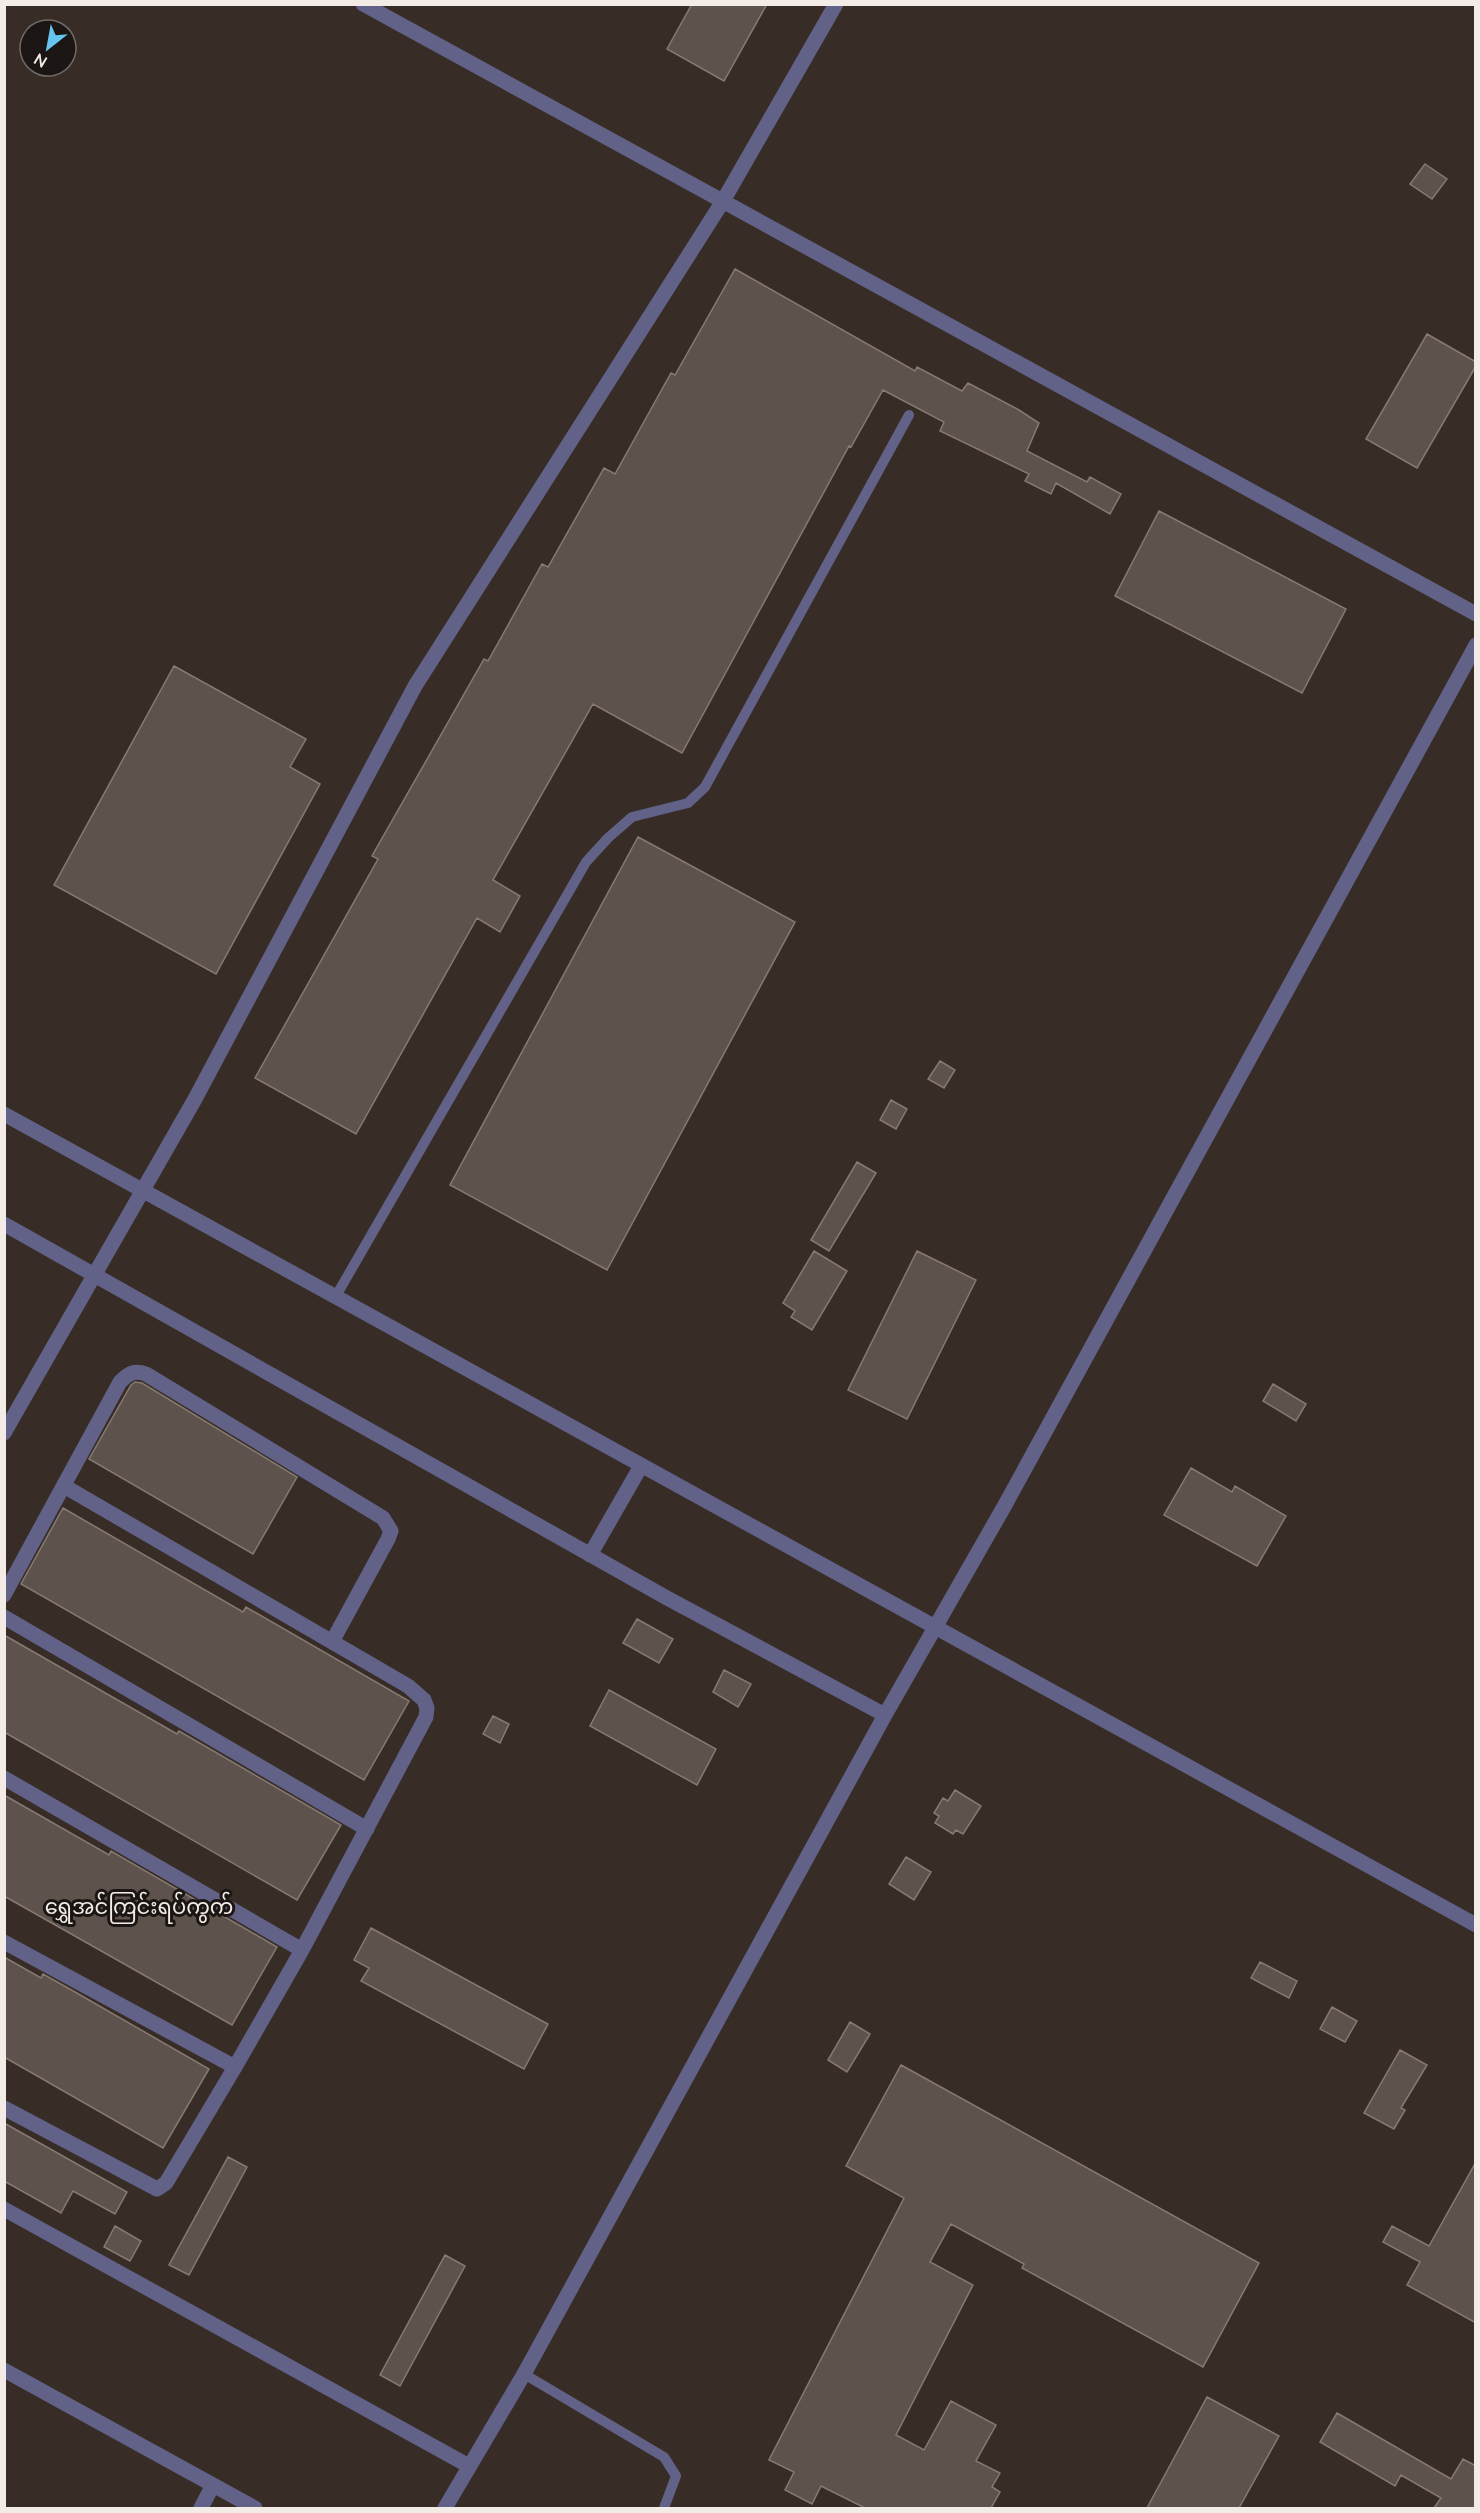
<svg xmlns="http://www.w3.org/2000/svg" width="1480" height="2513" font-family="'Nunito Sans','Noto Sans Myanmar',sans-serif">
  <rect width="100%" height="100%" fill="#372d26"/>
  <!-- building -->
  <path fill="#5e534c" stroke="#867a72" stroke-width="1.5" d="M 692,4 L 767,4 L 724,81 L 667,49 Z
    M 1425,164 L 1447,179 L 1432,199 L 1410,184 Z
    M 735,269 L 915,371 L 917,367 L 962,391 L 968,383 L 1019,410 L 1039,423 L 1027,451 L 1087,482 L 1090,477 L 1121,494 L 1110,514 L 1056,483 L 1051,494 L 1025,481 L 1029,474 L 940,431 L 944,422 L 883,390 L 851,447 L 849,446 L 682,753 L 593,704 L 493,880 L 520,896 L 500,932 L 477,918 L 356,1134 L 255,1078 L 378,859 L 372,856 L 484,659 L 488,661 L 542,564 L 548,567 L 604,468 L 615,474 L 671,373 L 675,375 Z
    M 1427,334 L 1476,362 L 1476,366 L 1417,468 L 1366,439 Z
    M 1159,511 L 1346,609 L 1302,693 L 1115,596 Z
    M 174,666 L 306,739 L 290,767 L 320,784 L 216,974 L 54,885 Z
    M 638,837 L 795,922 L 607,1270 L 450,1185 Z
    M 940,1061 L 955,1070 L 944,1088 L 928,1079 Z
    M 891,1100 L 907,1109 L 896,1129 L 880,1120 Z
    M 857,1162 L 876,1173 L 829,1251 L 811,1240 Z
    M 814,1251 L 847,1271 L 812,1330 L 791,1317 L 795,1311 L 783,1303 Z
    M 917,1251 L 976,1280 L 907,1419 L 848,1390 Z
    M 135,1382 L 142,1383 L 297,1477 L 253,1554 L 89,1459 L 131,1385 Z
    M 1273,1384 L 1306,1404 L 1296,1421 L 1263,1401 Z
    M 1191,1468 L 1232,1492 L 1235,1486 L 1286,1516 L 1257,1566 L 1164,1515 Z
    M 63,1508 L 243,1612 L 246,1607 L 409,1701 L 364,1780 L 21,1584 Z
    M 637,1619 L 673,1639 L 659,1663 L 623,1643 Z
    M 4,1635 L 177,1734 L 179,1731 L 341,1825 L 297,1900 L 4,1732 Z
    M 724,1670 L 751,1684 L 738,1707 L 713,1692 Z
    M 609,1690 L 716,1749 L 697,1785 L 590,1726 Z
    M 493,1716 L 509,1724 L 500,1743 L 483,1734 Z
    M 955,1790 L 981,1806 L 963,1834 L 956,1830 L 953,1834 L 935,1823 L 939,1816 L 934,1813 L 943,1798 L 948,1801 Z
    M 4,1795 L 109,1855 L 111,1851 L 277,1947 L 232,2025 L 4,1896 Z
    M 906,1857 L 931,1872 L 914,1900 L 889,1884 Z
    M 371,1928 L 548,2024 L 524,2069 L 361,1981 L 369,1968 L 354,1960 Z
    M 4,1957 L 41,1978 L 43,1974 L 68,1988 L 209,2069 L 163,2148 L 4,2057 Z
    M 1260,1962 L 1297,1981 L 1289,1998 L 1251,1978 Z
    M 1332,2007 L 1357,2021 L 1345,2042 L 1320,2029 Z
    M 850,2022 L 870,2034 L 847,2072 L 828,2060 Z
    M 1400,2050 L 1427,2065 L 1401,2108 L 1405,2110 L 1394,2129 L 1364,2113 Z
    M 901,2065 L 1259,2263 L 1203,2367 L 1022,2268 L 1024,2264 L 951,2224 L 930,2262 L 973,2285 L 896,2435 L 924,2450 L 951,2401 L 996,2425 L 976,2461 L 1000,2473 L 992,2487 L 1000,2492 L 991,2508 L 865,2508 L 821,2486 L 812,2504 L 785,2490 L 794,2472 L 769,2460 L 904,2198 L 846,2166 Z
    M 4,2123 L 127,2192 L 115,2214 L 73,2191 L 61,2213 L 4,2181 Z
    M 228,2157 L 247,2167 L 189,2275 L 169,2265 Z
    M 1476,2162 L 1476,2323 L 1407,2285 L 1420,2262 L 1383,2242 L 1392,2226 L 1429,2246 Z
    M 115,2226 L 141,2241 L 130,2261 L 104,2247 Z
    M 445,2255 L 465,2266 L 400,2386 L 380,2375 Z
    M 1207,2397 L 1279,2436 L 1239,2508 L 1147,2508 Z
    M 1337,2413 L 1451,2479 L 1463,2459 L 1476,2466 L 1476,2508 L 1434,2508 L 1441,2498 L 1401,2475 L 1395,2486 L 1320,2442 Z"/>
  <g fill="none" stroke-linecap="round" stroke-linejoin="round">
    <!-- service -->
    <path stroke="#626288" stroke-width="10" d="M 336,1296 L 586,862 L 608,838 L 632,817 L 688,803 L 705,787 L 909,415
      M 524,2374 L 664,2457 L 676,2476 L 664,2508"/>
    <!-- minor -->
    <path stroke="#626288" stroke-width="15" d="M 363,4 L 1476,614
      M 4,1114 L 1476,1925
      M 4,1224 L 667,1598 L 885,1715
      M 4,1433 L 195,1099 L 415,686 L 723,201 L 836,4
      M 64,1486 L 408,1686 L 424,1700 L 427,1708 L 426,1717 L 302,1950 L 235,2067
      M 590,1555 L 641,1466
      M 4,1595 L 120,1382 C 129,1373 134,1370 146,1374 L 383,1518 L 391,1531 L 388,1539 L 333,1640
      M 4,1617 L 367,1829
      M 4,1778 L 302,1950
      M 4,1942 L 235,2067 L 166,2183 L 157,2189 L 4,2108
      M 4,2209 L 469,2466
      M 4,2370 L 255,2508
      M 201,2508 L 213,2485
      M 445,2508 L 524,2374 L 885,1715 L 1005,1505 L 1476,645"/>
  </g>
  <g text-anchor="middle" dominant-baseline="central" stroke-width="6" stroke-linejoin="round" paint-order="stroke">
    <!-- quarter labels -->
    <g font-size="21" fill="#f2ebe6" stroke="#1b1613">
      <text x="139" y="1907">ရွှေအင်ကြင်းရပ်ကွက်</text>
    </g>
  </g>
  <!-- border -->
  <rect width="1480" height="2513" fill="none" stroke="#f2ebe6" stroke-width="12"/>
  <!-- north arrow -->
  <g transform="translate(48 48) rotate(211)"><circle r="28" fill="#1b1613" stroke="#716b67" stroke-width="1.5"/>
  <path d="M0-4.5L10 22L0 15L-10 22Z" fill="#65c5ef"/>
  <text y="-9" font-size="16" font-weight="bold" text-anchor="middle" fill="#f2ebe6">N</text>
  </g>
</svg>
